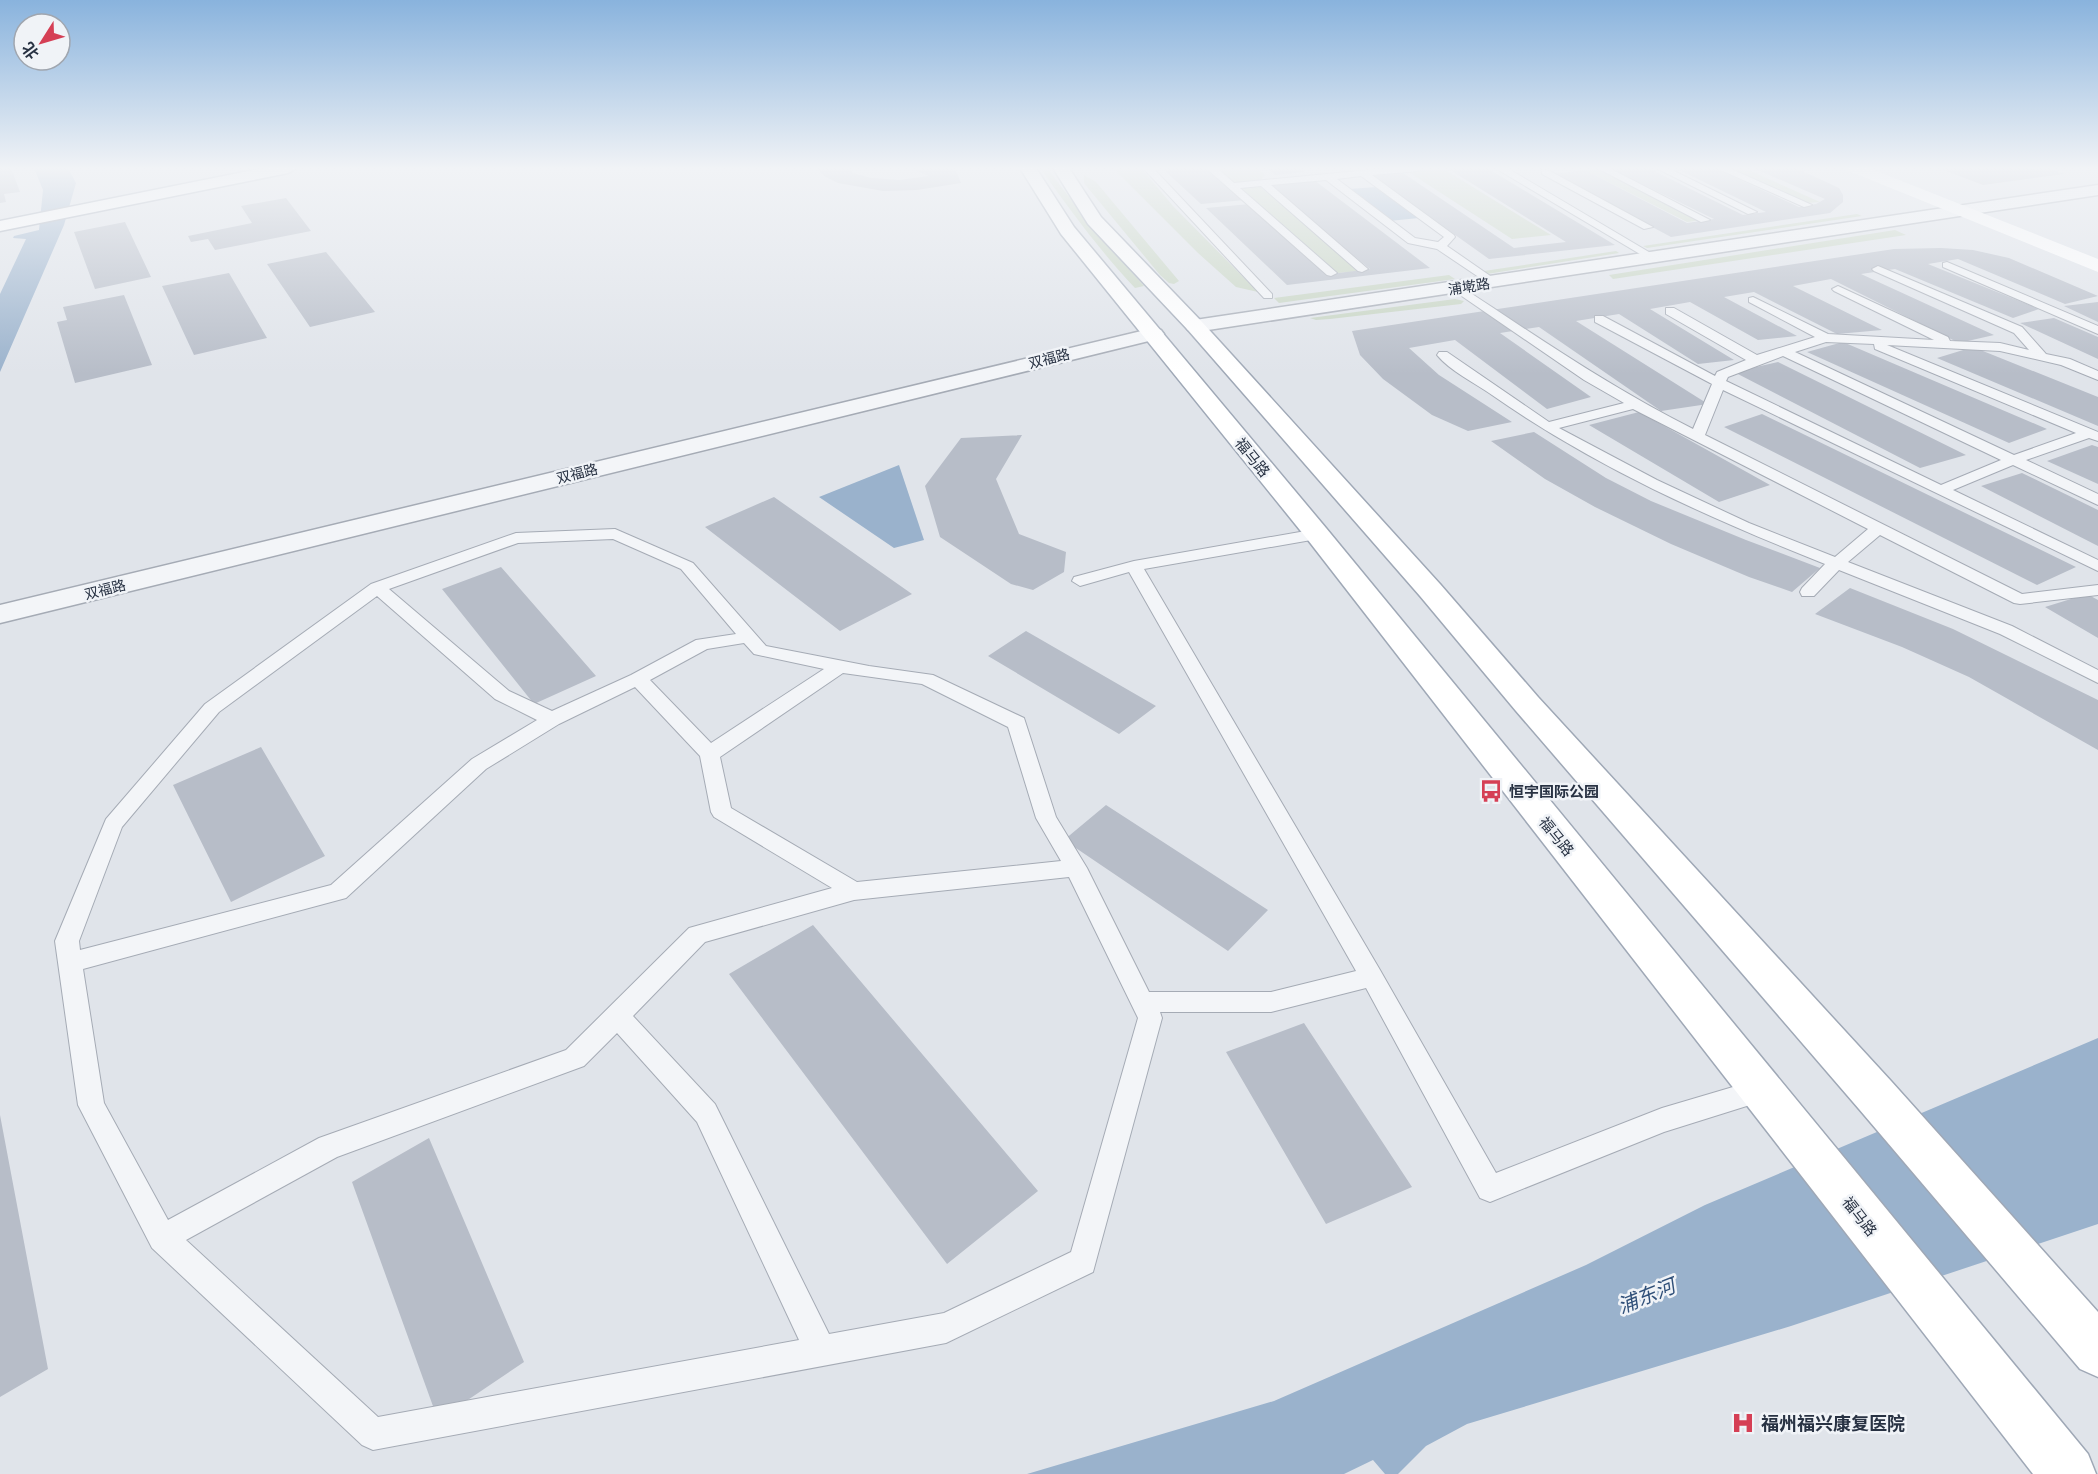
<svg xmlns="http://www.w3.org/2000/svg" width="2098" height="1474" font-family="Commissioner,'Noto Sans SC',sans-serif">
  <rect width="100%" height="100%" fill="#e0e4ea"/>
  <!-- green -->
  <path fill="#c6d4c1" d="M 1040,168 L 1047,168 L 1092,227 L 1144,286 L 1135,288 C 1100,251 1070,210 1040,168 Z
    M 1113,168 L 1141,168 L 1173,206 L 1258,292 L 1236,287 L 1198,253 Z
    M 1215,168 L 1257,168 L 1265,175 L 1259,182 L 1232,184 Z
    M 1442,168 L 1551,235 L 1512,239 L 1407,171 Z
    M 1599,168 L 1702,220 L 1687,222 L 1585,170 Z
    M 1727,168 L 1744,168 L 1820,202 L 1806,203 Z
    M 1084,175 L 1096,182 L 1179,281 L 1174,284 L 1169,283 L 1160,275 L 1088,188 L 1084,183 Z
    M 1258,185 L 1360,271 L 1338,273 L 1237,187 Z
    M 1857,214 L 1862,216 L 1647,248 L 1643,246 Z
    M 1895,230 L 1906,235 L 1613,279 L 1609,275 Z
    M 1616,251 L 1619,253 L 1487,274 L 1484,271 Z
    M 1449,275 L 1455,279 L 1279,303 L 1274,298 Z
    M 1455,299 L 1464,301 L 1461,304 L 1330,319 L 1316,320 L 1310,318 Z"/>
  <!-- water -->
  <path fill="#9ab2cc" d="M 34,168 L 68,168 L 76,183 L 64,225 L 0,372 L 0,294 L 26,239 L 13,238 L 14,236 L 39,230 L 43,190 Z
    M 1377,187 L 1419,218 L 1389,221 L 1349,189 Z
    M 899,465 L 924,540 L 894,548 L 819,497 Z
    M 2098,1038 L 2098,1224 L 1791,1326 L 1467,1424 L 1426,1446 L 1398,1474 L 1385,1474 L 1373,1460 L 1344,1474 L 1027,1474 L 1274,1401 L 1586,1265 L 1705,1205 Z"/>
  <!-- building -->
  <path fill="#b7bdc8" d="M 0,168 L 11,168 L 20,192 L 4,194 L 6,202 L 0,203 Z
    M 817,168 L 848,168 L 853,173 L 871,178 L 900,180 L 929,176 L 917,171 L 922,168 L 955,168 L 961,183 L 917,190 L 883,191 L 838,183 L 824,176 Z
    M 1162,168 L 1209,168 L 1245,200 L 1201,204 Z
    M 1267,168 L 1299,168 L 1305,172 L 1275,175 Z
    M 1447,168 L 1487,168 L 1615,245 L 1489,259 L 1371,175 L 1403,173 L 1514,248 L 1566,242 Z
    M 1609,168 L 1648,168 L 1743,215 L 1766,212 L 1675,168 L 1714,168 L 1799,207 L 1816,204 L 1825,199 L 1753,168 L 1796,168 L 1839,188 L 1843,195 L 1843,202 L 1830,213 L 1671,237 L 1553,174 L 1585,170 L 1687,223 L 1714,219 Z
    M 1938,168 L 2048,168 L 2064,174 L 1983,185 Z
    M 1314,180 L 1430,268 L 1287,285 L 1206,208 L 1250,204 L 1331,274 L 1370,269 L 1266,184 Z
    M 286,198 L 311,231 L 215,250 L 208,239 L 191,242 L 188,236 L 252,223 L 241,206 Z
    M 125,222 L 151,277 L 95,289 L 74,232 Z
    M 1941,248 L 1973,250 L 2009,258 L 2098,296 L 2065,304 L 1958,259 L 1928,264 L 2039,309 L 2013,318 L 1895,269 L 1861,274 L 1994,335 L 1959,343 L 1831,279 L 1793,286 L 1882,330 L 1837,334 L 1754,292 L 1724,297 L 1797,336 L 1758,340 L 1690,302 L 1650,309 L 1734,360 L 1698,364 L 1619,314 L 1576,321 L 1708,404 L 1661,411 L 1539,327 L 1500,333 L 1591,397 L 1547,409 L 1455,340 L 1409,348 L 1439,375 L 1512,422 L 1468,431 L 1432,415 L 1383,379 L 1360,355 L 1352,331 L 1894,249 Z
    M 326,252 L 375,312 L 310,327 L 267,264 Z
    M 229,273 L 267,338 L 194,355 L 162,286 Z
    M 124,295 L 152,365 L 75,383 L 57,322 L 67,320 L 63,307 Z
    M 2098,302 L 2098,322 L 2064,306 Z
    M 2054,318 L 2098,337 L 2098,359 L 2020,323 Z
    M 1843,342 L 2047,429 L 2009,443 L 1807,352 Z
    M 1973,347 L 2098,397 L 2098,426 L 1937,358 Z
    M 1778,362 L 1966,455 L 1920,468 L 1734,372 Z
    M 1639,412 L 1770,485 L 1719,502 L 1589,425 Z
    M 1762,414 L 2076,567 L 2037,585 L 1724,427 Z
    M 1534,432 L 1606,478 L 1651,501 L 1746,540 L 1820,568 L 1792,592 L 1749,577 L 1671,544 L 1595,507 L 1545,479 L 1491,441 Z
    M 1022,435 L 996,479 L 1019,534 L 1066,552 L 1064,572 L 1033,590 L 1011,584 L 940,537 L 925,486 L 961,438 Z
    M 2092,445 L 2098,447 L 2098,484 L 2047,461 Z
    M 2022,473 L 2098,510 L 2098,546 L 1981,486 Z
    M 774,497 L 912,594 L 840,631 L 705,527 Z
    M 501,567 L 596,676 L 534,704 L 442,589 Z
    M 1850,588 L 1953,629 L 2098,700 L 2098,750 L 1969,677 L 1902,647 L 1815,614 Z
    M 2087,594 L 2098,600 L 2098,638 L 2045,607 Z
    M 1026,631 L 1156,706 L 1119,734 L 988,656 Z
    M 261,747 L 325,856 L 231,902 L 173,785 Z
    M 1106,805 L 1268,910 L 1228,951 L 1064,840 Z
    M 813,925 L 1038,1191 L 947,1264 L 729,974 Z
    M 1304,1023 L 1412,1187 L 1326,1224 L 1226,1052 Z
    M 0,1115 L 48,1369 L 0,1397 Z
    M 429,1138 L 524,1362 L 438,1420 L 352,1182 Z"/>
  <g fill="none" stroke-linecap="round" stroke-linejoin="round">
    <!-- service casing -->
    <g stroke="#a5abb5" stroke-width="2">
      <path id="service" d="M 1143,168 L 1153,168 L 1272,294 L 1272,298 L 1264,298 Z
        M 1206,168 L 1217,168 L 1234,183 L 1389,168 L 1423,168 L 1418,171 L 1372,175 L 1454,235 L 1455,237 L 1447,246 L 1499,282 L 1497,284 L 1489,284 L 1437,249 L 1408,243 L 1326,180 L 1271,185 L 1368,269 L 1362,272 L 1358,271 L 1261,186 L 1240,188 L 1337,273 L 1331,276 L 1327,275 ZM 1361,176 L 1444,237 L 1438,242 L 1415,238 L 1337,179 Z
        M 1495,168 L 1507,168 L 1659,258 L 1658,260 L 1650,260 Z
        M 1597,168 L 1609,168 L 1710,220 L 1701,222 Z
        M 1656,168 L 1668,168 L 1757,212 L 1748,214 Z
        M 1716,168 L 1729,168 L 1812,205 L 1804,207 Z
        M 1542,170 L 1548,170 L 1653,227 L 1644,229 L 1542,174 Z
        M 1947,262 L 2098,326 L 2098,334 L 1943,267 L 1943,263 Z
        M 1878,266 L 2022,327 L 2046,354 L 2070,359 L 2098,371 L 2098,380 L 2061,365 L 2000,351 L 1887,345 L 2098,432 L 2098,441 L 2089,438 L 2026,460 L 2098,494 L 2098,505 L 2013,465 L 1953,490 L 2098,560 L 2098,571 L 1723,390 L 1705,435 L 2022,594 L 2098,585 L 2098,595 L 2020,604 L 2014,603 L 1880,535 L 1848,562 L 2012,626 L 2098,670 L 2098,683 L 2000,634 L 1839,570 L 1814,596 L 1802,596 L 1800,592 L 1802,588 L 1825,564 C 1709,518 1595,467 1492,395 C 1475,383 1450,371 1437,355 L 1439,352 L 1447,352 L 1549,422 L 1624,403 L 1584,380 L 1450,288 L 1456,285 L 1460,286 C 1536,336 1611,388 1693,429 L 1712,384 L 1595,322 L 1595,316 L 1603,316 L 1715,376 L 1717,372 L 1746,360 L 1666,314 L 1666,308 L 1674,308 L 1757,355 L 1815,337 L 1749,302 L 1749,298 L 1753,297 L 1828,334 L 1934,340 L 1834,291 L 1832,289 L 1838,286 L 1948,337 L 1950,341 L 2000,343 L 2029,350 L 2014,333 L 1874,271 L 1872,269 ZM 1826,342 L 1874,344 L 1875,349 L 2076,433 L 2014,455 L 1795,352 ZM 1783,356 L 2001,460 L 1941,485 L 1726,381 L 1728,377 ZM 1633,409 L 1868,529 L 1835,557 L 1749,523 L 1657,480 L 1559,428 Z
        M 615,529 L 693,563 L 766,646 L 869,666 L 933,675 L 1024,718 L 1056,817 L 1087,868 L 1149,992 L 1271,992 L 1356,971 L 1129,572 L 1080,586 L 1072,581 L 1074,577 L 1134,561 L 1317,529 L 1323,531 L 1325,534 L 1317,539 L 1144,569 L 1380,970 L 1496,1173 L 1662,1108 L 1760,1079 L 1769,1083 L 1773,1091 L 1769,1099 L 1664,1132 L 1490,1202 L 1480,1198 L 1366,988 L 1271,1012 L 1160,1012 L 1162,1018 L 1093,1272 L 946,1343 L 373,1450 L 362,1445 L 152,1248 L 78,1105 L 55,941 L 106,819 L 205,704 L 371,584 L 516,533 ZM 613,539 L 681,569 L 736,634 L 696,640 L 631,675 L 552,711 L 509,691 L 389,589 L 518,543 ZM 377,596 L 495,699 L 537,720 L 472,759 L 331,885 L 80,950 L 79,941 L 122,827 L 219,712 ZM 744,643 L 754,654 L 824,669 L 711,743 L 650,680 L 707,649 ZM 843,673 L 922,684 L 1008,727 L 1036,818 L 1061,861 L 857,882 L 731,808 L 720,757 ZM 635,687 L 700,756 L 711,812 L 714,817 L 832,888 L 689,928 L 566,1050 L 319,1138 L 168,1220 L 104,1103 L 83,969 L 346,898 L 486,769 L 559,724 ZM 1069,877 L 1138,1018 L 1071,1252 L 944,1313 L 829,1334 L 715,1104 L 633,1016 L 705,942 L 854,900 ZM 617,1033 L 697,1122 L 799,1340 L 378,1417 L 186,1240 L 337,1157 L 584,1066 Z"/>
    </g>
    <!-- tertiary casing -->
    <g stroke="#a5abb5" stroke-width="3">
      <path id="tertiary" d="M 2098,185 L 2098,195 L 1195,332 L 1188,330 L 1185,326 L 1188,322 L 1195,320 Z
        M 1154,328 L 1161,330 L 1164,334 L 1161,338 L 0,623 L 0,605 Z"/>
    </g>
    <!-- primary casing -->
    <g stroke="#9fa8b6" stroke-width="3">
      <path id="primary" d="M 264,168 L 296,168 L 288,173 L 0,231 L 0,221 Z
        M 1020,168 L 1036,168 L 1074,227 L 1326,528 L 2088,1454 L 2096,1474 L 2033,1474 L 1308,540 L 1061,234 Z
        M 1053,168 L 1069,168 L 1101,217 L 1202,322 L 1440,584 L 1538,697 L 1891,1081 L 2098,1312 L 2098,1377 L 2080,1369 L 1859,1109 L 1516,711 L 1420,596 L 1188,330 L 1088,224 Z"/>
    </g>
    <!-- service -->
    <use href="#service" fill="#f3f5f8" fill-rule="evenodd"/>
    <!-- tertiary -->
    <use href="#tertiary" fill="#f3f5f8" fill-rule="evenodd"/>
    <!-- secondary -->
    <path fill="#fff" fill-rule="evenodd" d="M 1847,168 L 1869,168 L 2098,259 L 2098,272 L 1849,171 Z"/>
    <!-- primary -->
    <use href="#primary" fill="#fff" fill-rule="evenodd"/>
  </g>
  <!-- sky -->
  <linearGradient id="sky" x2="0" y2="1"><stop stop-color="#89b3dd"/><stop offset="0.45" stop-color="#f1f3f6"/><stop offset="1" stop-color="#f1f3f6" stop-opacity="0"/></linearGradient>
  <rect width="2098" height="374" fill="url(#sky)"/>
  <!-- icons -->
  <defs>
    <g id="bus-bare" transform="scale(1.8)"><path d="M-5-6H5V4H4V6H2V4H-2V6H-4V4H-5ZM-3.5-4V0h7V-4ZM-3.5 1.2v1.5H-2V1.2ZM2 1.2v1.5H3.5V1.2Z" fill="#d53f55" stroke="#f0f3f7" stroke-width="2.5" paint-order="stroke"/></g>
    <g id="hospital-bare" transform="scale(1.8)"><path d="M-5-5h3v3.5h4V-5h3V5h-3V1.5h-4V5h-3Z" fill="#d53f55" stroke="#f0f3f7" stroke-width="2.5" paint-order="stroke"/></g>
  </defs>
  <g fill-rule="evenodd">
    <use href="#bus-bare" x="1491" y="791"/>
    <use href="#hospital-bare" x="1743" y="1423"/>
  </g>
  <g text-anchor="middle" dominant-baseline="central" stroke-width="5" stroke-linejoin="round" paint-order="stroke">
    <!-- far-street labels -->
    <g font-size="14" fill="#283243" stroke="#f0f3f7">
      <text transform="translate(1469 286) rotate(-9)">浦墘路</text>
      <text transform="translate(1049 358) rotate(-14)">双福路</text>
      <text transform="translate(577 473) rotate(-14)">双福路</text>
      <text transform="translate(105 589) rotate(-14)">双福路</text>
    </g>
    <!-- street labels -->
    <g font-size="15" fill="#283243" stroke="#f0f3f7">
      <text transform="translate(1253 457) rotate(51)">福马路</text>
      <text transform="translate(1557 836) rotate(51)">福马路</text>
      <text transform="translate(1860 1216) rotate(52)">福马路</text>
    </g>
    <!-- poi labels -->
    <g font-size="15" font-weight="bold" fill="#283243" stroke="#f0f3f7" text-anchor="start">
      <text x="1509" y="791">恒宇国际公园</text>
    </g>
    <!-- near-poi labels -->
    <g font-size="18" font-weight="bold" fill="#283243" stroke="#f0f3f7" text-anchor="start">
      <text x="1761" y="1423">福州福兴康复医院</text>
    </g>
    <!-- near-water labels -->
    <g font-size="20" font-style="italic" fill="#305079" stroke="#f0f3f7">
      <text transform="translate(1646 1295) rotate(-22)">浦东河</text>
    </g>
  </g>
  <!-- north arrow -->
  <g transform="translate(42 42) rotate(233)"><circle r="28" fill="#f0f3f7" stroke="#a0a6af" stroke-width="1.5"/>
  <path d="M0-4.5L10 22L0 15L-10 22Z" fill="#d53f55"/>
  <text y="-9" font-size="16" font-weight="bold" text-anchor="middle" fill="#283243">北</text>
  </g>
</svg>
